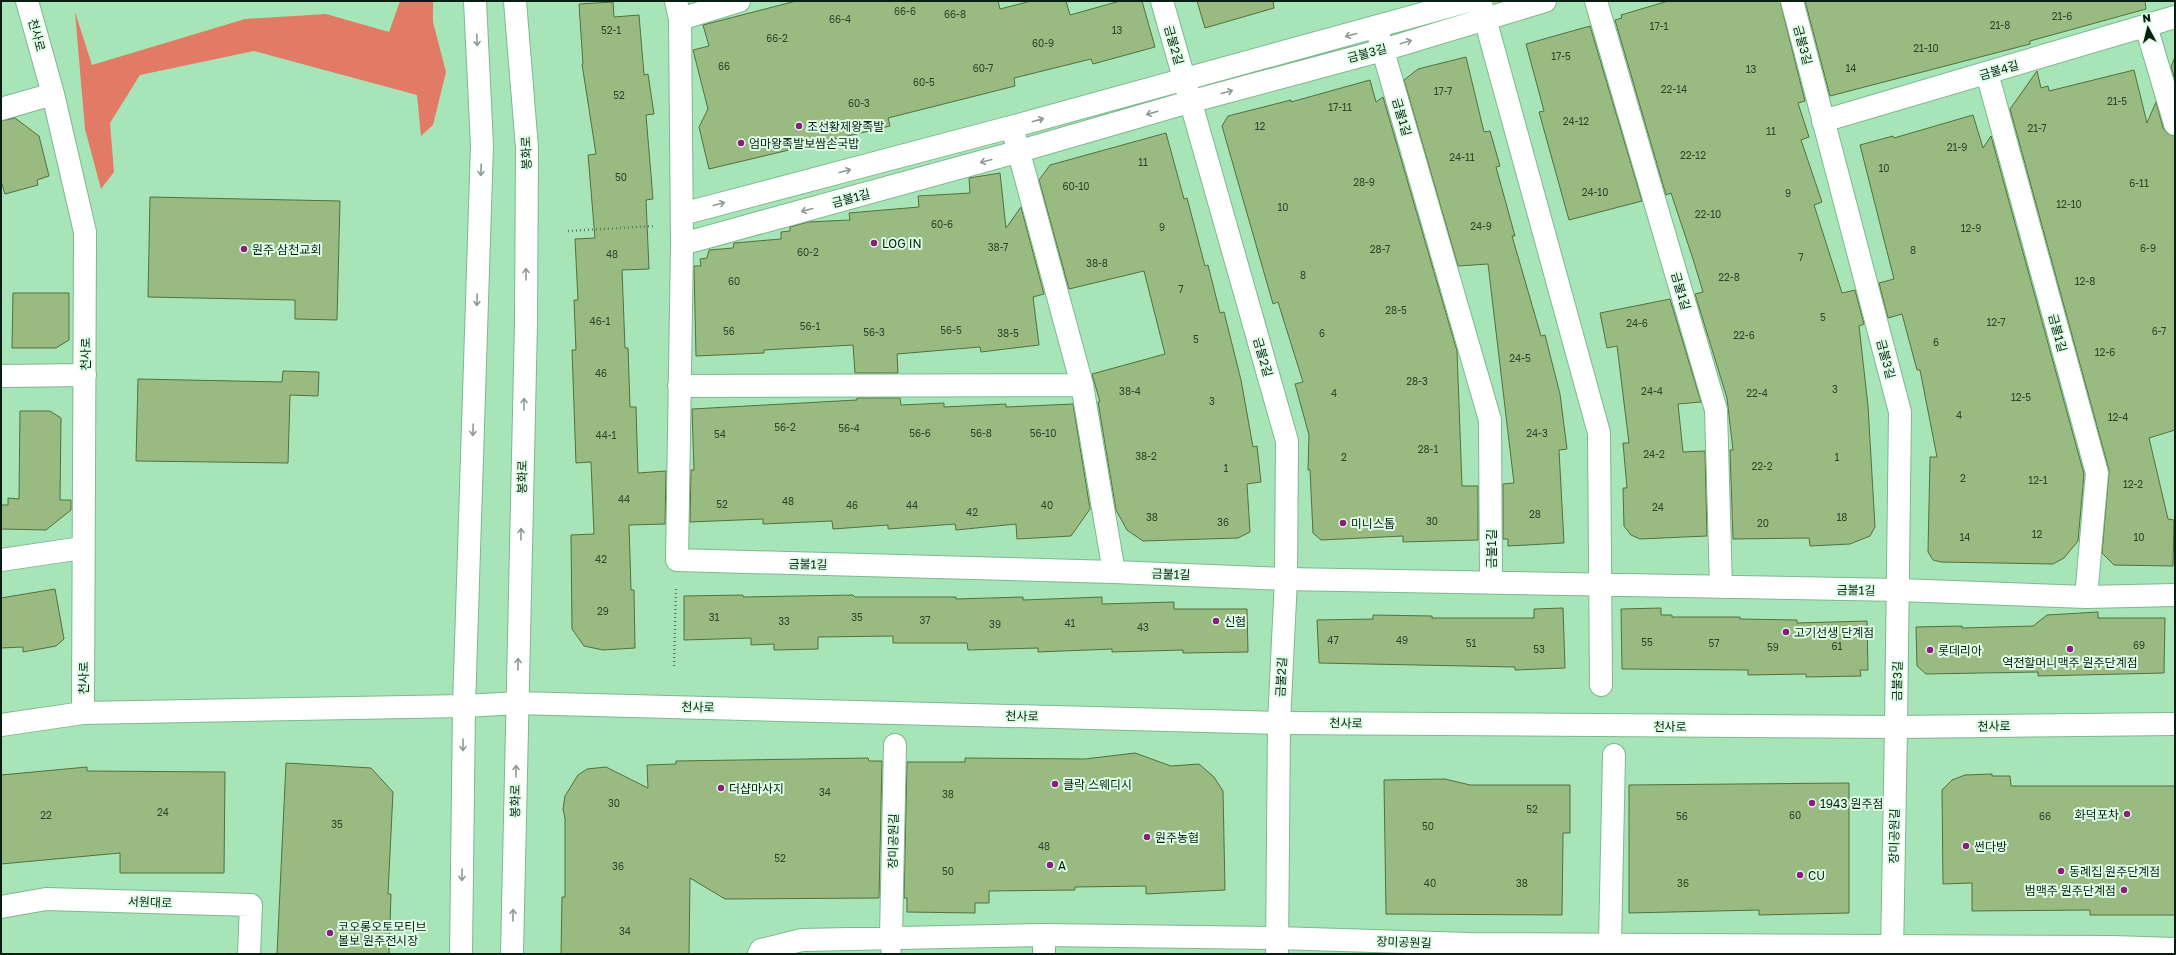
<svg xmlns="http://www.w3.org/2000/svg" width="2176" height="955" font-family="'Golos Text','Noto Sans KR',sans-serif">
  <rect width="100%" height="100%" fill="#a7e4b8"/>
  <!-- forest -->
  <path fill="#e27b65" d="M 400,1 L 433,1 L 433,22 L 446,72 L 433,125 L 421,136 L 417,95 L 254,51 L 140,75 L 110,123 L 114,172 L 101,189 L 85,129 L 75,12 L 92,65 L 245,19 L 326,14 L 389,32 Z"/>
  <!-- building -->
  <path fill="#99ba81" stroke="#52713b" d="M 796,1 L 998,1 L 1000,9 L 1031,1 L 1066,1 L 1070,15 L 1120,1 L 1142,1 L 1155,47 L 1093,64 L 1091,59 L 1014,78 L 1015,86 L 888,118 L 890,126 L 709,169 L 699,127 L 708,109 L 693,50 L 709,46 L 703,25 Z
    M 1197,1 L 1273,1 L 1274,8 L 1205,28 Z
    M 1668,1 L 1780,1 L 1805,101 L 1798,103 L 1809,137 L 1801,140 L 1822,202 L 1814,205 L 1842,293 L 1855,290 L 1864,324 L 1859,326 L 1868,406 L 1875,527 L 1870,536 L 1850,544 L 1810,546 L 1809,538 L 1733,539 L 1730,450 L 1733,450 L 1727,398 L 1695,294 L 1703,292 L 1693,259 L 1671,193 L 1666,195 L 1615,20 L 1622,18 L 1621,15 Z
    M 1805,1 L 2145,1 L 2146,9 L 2030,41 L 2030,44 L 1830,96 Z
    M 613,2 L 614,17 L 639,15 L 644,75 L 648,74 L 654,114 L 646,115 L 653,199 L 646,200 L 649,269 L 622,270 L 625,348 L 628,348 L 630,407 L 636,407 L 638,473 L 666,471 L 665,524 L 629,525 L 631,590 L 634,590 L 635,648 L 603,650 L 584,646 L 572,629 L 571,535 L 594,534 L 591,462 L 576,463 L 572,350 L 576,350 L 574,300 L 578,300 L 575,239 L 595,238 L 588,155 L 596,154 L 582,64 L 583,64 L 579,4 Z
    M 1590,26 L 1642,201 L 1569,220 L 1539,112 L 1544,111 L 1526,44 Z
    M 1466,57 L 1484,132 L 1490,131 L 1500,166 L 1496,167 L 1515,236 L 1512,236 L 1541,336 L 1545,335 L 1560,394 L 1567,449 L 1559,450 L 1564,543 L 1508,546 L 1508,539 L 1503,539 L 1503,484 L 1514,483 L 1488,264 L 1458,266 L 1404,80 L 1418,69 Z
    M 2175,57 L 2175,80 L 2171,67 Z
    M 2134,70 L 2147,123 L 2156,102 L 2163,128 L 2167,133 L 2175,136 L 2175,430 L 2149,438 L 2168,519 L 2174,520 L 2173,566 L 2114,565 L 2102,553 L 2109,470 L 2010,109 L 2037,71 L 2041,88 L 2048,86 L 2049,91 Z
    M 1370,80 L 1376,102 L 1383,97 L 1457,351 L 1462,486 L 1478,486 L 1478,540 L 1403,542 L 1403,536 L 1321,540 L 1313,533 L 1310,470 L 1308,470 L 1309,435 L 1295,384 L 1303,382 L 1278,302 L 1273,304 L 1222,126 L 1228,116 L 1291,100 L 1291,102 Z
    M 1973,115 L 1983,148 L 1991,136 L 2084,474 L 2078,541 L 2064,558 L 2053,564 L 1941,562 L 1933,560 L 1928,552 L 1930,457 L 1937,457 L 1920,370 L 1917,370 L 1902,314 L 1888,318 L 1879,283 L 1894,279 L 1860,145 L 1893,136 L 1894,138 Z
    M 15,118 L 39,136 L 49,176 L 37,180 L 38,185 L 5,194 L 1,181 L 1,121 Z
    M 1166,133 L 1184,199 L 1187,198 L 1205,266 L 1208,265 L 1220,313 L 1224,312 L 1241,380 L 1253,447 L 1257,446 L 1261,482 L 1247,484 L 1250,532 L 1238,538 L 1143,541 L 1127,530 L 1116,510 L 1098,402 L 1100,402 L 1092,374 L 1165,354 L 1144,271 L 1069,289 L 1039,180 L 1050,165 Z
    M 1000,173 L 1006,228 L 1021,207 L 1044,294 L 1033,297 L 1039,345 L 981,352 L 980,347 L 897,354 L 898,373 L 855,373 L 853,345 L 764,350 L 764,353 L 696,356 L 694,266 L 701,266 L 700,259 L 707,258 L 709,250 L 733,248 L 734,243 L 781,239 L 781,232 L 790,231 L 790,227 L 808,222 L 850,220 L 849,213 L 919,207 L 918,196 L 970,193 L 969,178 Z
    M 150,197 L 340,201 L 337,320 L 295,319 L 295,300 L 148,297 Z
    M 13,293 L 69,293 L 69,340 L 56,348 L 12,348 Z
    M 1670,299 L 1701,402 L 1678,404 L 1683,452 L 1705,451 L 1707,536 L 1640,539 L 1631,535 L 1624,526 L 1623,488 L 1627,488 L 1623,443 L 1629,443 L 1617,346 L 1607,348 L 1600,313 Z
    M 283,371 L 319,372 L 318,396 L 290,395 L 288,463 L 136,461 L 138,379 L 282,382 Z
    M 857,398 L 900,398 L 901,405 L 944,403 L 944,407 L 1006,404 L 1006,407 L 1073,404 L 1090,509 L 1071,536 L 1017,539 L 1016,524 L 956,530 L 955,524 L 888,529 L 888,525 L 833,529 L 832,521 L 763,524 L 763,519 L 690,522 L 691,470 L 694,470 L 692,409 L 857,400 Z
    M 20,411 L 50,411 L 61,418 L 60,500 L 71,500 L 71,510 L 46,530 L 1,529 L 1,505 L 8,505 L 8,498 L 19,499 Z
    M 55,589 L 64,639 L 56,646 L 23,652 L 23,647 L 1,648 L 1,598 Z
    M 743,595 L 743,597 L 853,595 L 855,597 L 956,597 L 956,599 L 1023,597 L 1023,600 L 1102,597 L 1102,604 L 1174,602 L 1174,609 L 1247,609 L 1248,652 L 1183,653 L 1183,650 L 1112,652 L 1112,649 L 1038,652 L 1038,648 L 968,650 L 967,643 L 893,643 L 893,636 L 818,637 L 818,649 L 774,650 L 774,644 L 751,645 L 751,638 L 684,640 L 684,596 Z
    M 1563,608 L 1565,668 L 1515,670 L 1515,667 L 1319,663 L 1317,620 L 1373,619 L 1373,615 L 1432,616 L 1432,618 L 1534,618 L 1534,609 Z
    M 1661,608 L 1661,615 L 1672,615 L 1672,617 L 1740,617 L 1740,619 L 1797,620 L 1797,623 L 1867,621 L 1868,670 L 1860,670 L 1861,676 L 1806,677 L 1806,674 L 1748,675 L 1748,670 L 1622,669 L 1621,609 Z
    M 2098,612 L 2098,618 L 2165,618 L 2164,673 L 2038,676 L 2038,672 L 1926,674 L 1917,666 L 1916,627 L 1962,626 L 1962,628 L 2033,626 L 2047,615 Z
    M 1135,753 L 1171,766 L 1199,764 L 1214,777 L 1223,791 L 1225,890 L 1146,894 L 1146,886 L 1075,887 L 1075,890 L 989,891 L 989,903 L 975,903 L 975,913 L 907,912 L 907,898 L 904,898 L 907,762 L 965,762 L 965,758 L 1085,759 Z
    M 868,758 L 869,761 L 882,761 L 879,898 L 725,899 L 690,878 L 689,954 L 561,954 L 562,897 L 565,897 L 565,819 L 563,809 L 565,796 L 578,775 L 587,769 L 606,767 L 648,788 L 647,765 L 676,764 L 676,761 Z
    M 286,763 L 371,768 L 393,792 L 388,894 L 391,894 L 389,954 L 277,954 Z
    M 87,767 L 87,771 L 225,772 L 224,873 L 120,873 L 120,853 L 1,864 L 1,775 Z
    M 1992,774 L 1992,776 L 2010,776 L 2011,786 L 2175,786 L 2175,915 L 2090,915 L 2090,910 L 1972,911 L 1972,883 L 1943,884 L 1942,790 L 1952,780 L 1965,775 Z
    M 1445,779 L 1470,785 L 1570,785 L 1570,833 L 1563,833 L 1562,915 L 1386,914 L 1384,780 Z
    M 1849,783 L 1849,913 L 1759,915 L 1759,910 L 1629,913 L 1629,785 Z"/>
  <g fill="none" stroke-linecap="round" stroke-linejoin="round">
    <!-- lane casing -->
    <g stroke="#7db98e" stroke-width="21">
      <path id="lane" d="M 891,954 L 891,937"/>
    </g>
    <!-- street casing -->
    <g stroke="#7db98e" stroke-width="24">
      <path id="street" d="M 27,1 L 53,94 L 85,232 L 83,713
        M 676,1 L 680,19 L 682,244 L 677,560 L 1114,572 L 1286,579 L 1899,590 L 2086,597 L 2175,595
        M 1162,1 L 1287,441 L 1286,579 L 1279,723 L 1277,954
        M 1596,1 L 1716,410 L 1721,587
        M 1481,4 L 1599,433 L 1601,685
        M 680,19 L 739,1
        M 2146,26 L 2175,124
        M 1379,37 L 1490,420 L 1491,582
        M 1987,73 L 2097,473 L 2086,597
        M 1,109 L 53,94
        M 1823,121 L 2175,17
        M 1015,138 L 1082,385 L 1114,572
        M 682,214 L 1011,127 L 1469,1
        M 682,244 L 1020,151 L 1189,102 L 1383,50 L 1545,1
        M 1,376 L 85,375
        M 679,386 L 1082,385
        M 1,560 L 82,548
        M 1,907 L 46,899 L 251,905 L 249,954
        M 1044,935 L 1044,954
        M 891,937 L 895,745
        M 1610,944 L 1614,755
        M 759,954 L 761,950 L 802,940 L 1044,935 L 1277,938 L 1469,944 L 2112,947 L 2175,949
        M 1892,954 L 1896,727"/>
    </g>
    <!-- secondary casing -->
    <g stroke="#7db98e" stroke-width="24">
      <path id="secondary" d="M 1792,1 L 1900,412 L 1896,727
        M 1,725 L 83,713 L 464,706 L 517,703 L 1279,723 L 1896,727 L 2175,724
        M 461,954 L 464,706 L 482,145 L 475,1
        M 512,954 L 526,322 L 527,148 L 515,1"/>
    </g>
    <!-- path -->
    <path stroke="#568063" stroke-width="2.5" stroke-dasharray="1 3" stroke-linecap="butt" d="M 568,231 L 655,226
      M 674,666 L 676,587"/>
    <!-- lane -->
    <use href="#lane" stroke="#fff" stroke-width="19"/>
    <!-- street -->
    <use href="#street" stroke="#fff" stroke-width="22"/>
    <!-- secondary -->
    <use href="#secondary" stroke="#fff" stroke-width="22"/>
  </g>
  <!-- one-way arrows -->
  <defs><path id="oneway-shaft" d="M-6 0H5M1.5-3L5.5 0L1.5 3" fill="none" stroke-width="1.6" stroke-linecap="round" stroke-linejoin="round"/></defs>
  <g stroke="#8f9a93">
    <use href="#oneway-shaft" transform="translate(1351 35) rotate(165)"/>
    <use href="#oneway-shaft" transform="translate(477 40) rotate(87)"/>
    <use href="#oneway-shaft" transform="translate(1406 42) rotate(-17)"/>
    <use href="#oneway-shaft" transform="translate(1227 92) rotate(-15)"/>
    <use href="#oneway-shaft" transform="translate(1152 113) rotate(164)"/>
    <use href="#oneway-shaft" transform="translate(1038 120) rotate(-16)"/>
    <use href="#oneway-shaft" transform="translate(986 161) rotate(165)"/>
    <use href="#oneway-shaft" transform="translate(481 170) rotate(92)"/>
    <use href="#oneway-shaft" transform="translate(845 171) rotate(-15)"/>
    <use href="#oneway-shaft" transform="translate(719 204) rotate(-15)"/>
    <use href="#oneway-shaft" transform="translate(807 210) rotate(165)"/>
    <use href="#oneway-shaft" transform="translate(526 274) rotate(-90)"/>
    <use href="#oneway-shaft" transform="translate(477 300) rotate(92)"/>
    <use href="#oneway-shaft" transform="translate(524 404) rotate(-89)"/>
    <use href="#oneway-shaft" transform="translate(473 430) rotate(92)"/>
    <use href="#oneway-shaft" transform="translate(521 534) rotate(-89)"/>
    <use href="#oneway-shaft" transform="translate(518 664) rotate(-89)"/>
    <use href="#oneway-shaft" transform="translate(463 745) rotate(90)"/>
    <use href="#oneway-shaft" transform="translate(516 771) rotate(-89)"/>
    <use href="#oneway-shaft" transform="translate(462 875) rotate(91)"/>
    <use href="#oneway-shaft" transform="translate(513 915) rotate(-89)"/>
  </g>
  <!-- markers -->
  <g fill="#8c1d80" stroke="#dffde6" stroke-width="1.5">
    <circle cx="799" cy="126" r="4"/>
    <circle cx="741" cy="143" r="4"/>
    <circle cx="874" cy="243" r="4"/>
    <circle cx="244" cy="249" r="4"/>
    <circle cx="1343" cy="523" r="4"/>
    <circle cx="1216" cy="621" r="4"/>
    <circle cx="1786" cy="632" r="4"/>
    <circle cx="2070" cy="649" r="4"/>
    <circle cx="1930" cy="650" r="4"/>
    <circle cx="1055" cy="784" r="4"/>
    <circle cx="721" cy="788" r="4"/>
    <circle cx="1812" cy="803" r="4"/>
    <circle cx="2127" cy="814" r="4"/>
    <circle cx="1147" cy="837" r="4"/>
    <circle cx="1966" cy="846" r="4"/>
    <circle cx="1050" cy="865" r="4"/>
    <circle cx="2061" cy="871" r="4"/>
    <circle cx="1800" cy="875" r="4"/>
    <circle cx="2124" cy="890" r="4"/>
    <circle cx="330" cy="933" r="4"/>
  </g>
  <g text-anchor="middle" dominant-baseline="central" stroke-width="4" stroke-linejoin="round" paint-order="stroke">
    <!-- number labels -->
    <g font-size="10" fill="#2c462c">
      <text x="905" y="11">66-6</text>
      <text x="955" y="14">66-8</text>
      <text x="2062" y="16">21-6</text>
      <text x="840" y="19">66-4</text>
      <text x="2000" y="25">21-8</text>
      <text x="1659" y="26">17-1</text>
      <text x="611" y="30">52-1</text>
      <text x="1117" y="30">13</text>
      <text x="777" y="38">66-2</text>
      <text x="1043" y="43">60-9</text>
      <text x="1926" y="48">21-10</text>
      <text x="1561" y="56">17-5</text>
      <text x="724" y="66">66</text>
      <text x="983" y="68">60-7</text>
      <text x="1851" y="68">14</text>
      <text x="1751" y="69">13</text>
      <text x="924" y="82">60-5</text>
      <text x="1674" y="89">22-14</text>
      <text x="1443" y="91">17-7</text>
      <text x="619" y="95">52</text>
      <text x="2117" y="101">21-5</text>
      <text x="859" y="103">60-3</text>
      <text x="1340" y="107">17-11</text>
      <text x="1576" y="121">24-12</text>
      <text x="1260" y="126">12</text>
      <text x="2037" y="128">21-7</text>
      <text x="1771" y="131">11</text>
      <text x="1957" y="147">21-9</text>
      <text x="1693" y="155">22-12</text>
      <text x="1462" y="157">24-11</text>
      <text x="1143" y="162">11</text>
      <text x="1884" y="168">10</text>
      <text x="621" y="177">50</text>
      <text x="1364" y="182">28-9</text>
      <text x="2139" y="183">6-11</text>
      <text x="1076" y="186">60-10</text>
      <text x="1595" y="192">24-10</text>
      <text x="1788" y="193">9</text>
      <text x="2069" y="204">12-10</text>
      <text x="1283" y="207">10</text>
      <text x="1708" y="214">22-10</text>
      <text x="942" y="224">60-6</text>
      <text x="1481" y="226">24-9</text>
      <text x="1162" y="227">9</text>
      <text x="1971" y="228">12-9</text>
      <text x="998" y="247">38-7</text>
      <text x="2148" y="248">6-9</text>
      <text x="1380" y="249">28-7</text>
      <text x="1913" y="250">8</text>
      <text x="808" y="252">60-2</text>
      <text x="612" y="254">48</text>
      <text x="1801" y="257">7</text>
      <text x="1097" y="263">38-8</text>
      <text x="1303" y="275">8</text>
      <text x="1729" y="277">22-8</text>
      <text x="734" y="281">60</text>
      <text x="2085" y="281">12-8</text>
      <text x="1181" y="289">7</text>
      <text x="1396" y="310">28-5</text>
      <text x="1823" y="317">5</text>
      <text x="600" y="321">46-1</text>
      <text x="1996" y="322">12-7</text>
      <text x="1637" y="323">24-6</text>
      <text x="810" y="326">56-1</text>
      <text x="951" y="330">56-5</text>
      <text x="729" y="331">56</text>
      <text x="2159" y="331">6-7</text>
      <text x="874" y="332">56-3</text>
      <text x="1008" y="333">38-5</text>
      <text x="1322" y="333">6</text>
      <text x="1744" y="335">22-6</text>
      <text x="1196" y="339">5</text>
      <text x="1936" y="342">6</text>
      <text x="2105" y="352">12-6</text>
      <text x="1520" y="358">24-5</text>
      <text x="601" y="373">46</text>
      <text x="1417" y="381">28-3</text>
      <text x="1835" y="389">3</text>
      <text x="1130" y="391">38-4</text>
      <text x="1652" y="391">24-4</text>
      <text x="1334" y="393">4</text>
      <text x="1757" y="393">22-4</text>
      <text x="2021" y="397">12-5</text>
      <text x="1212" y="401">3</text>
      <text x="1959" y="415">4</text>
      <text x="2118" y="417">12-4</text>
      <text x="785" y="427">56-2</text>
      <text x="849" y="428">56-4</text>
      <text x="920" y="433">56-6</text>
      <text x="981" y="433">56-8</text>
      <text x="1043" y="433">56-10</text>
      <text x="1537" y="433">24-3</text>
      <text x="720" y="434">54</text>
      <text x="606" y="435">44-1</text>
      <text x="1428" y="449">28-1</text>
      <text x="1654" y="454">24-2</text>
      <text x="1146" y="456">38-2</text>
      <text x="1344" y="457">2</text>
      <text x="1837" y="457">1</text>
      <text x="1762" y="466">22-2</text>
      <text x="1226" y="468">1</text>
      <text x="1963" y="478">2</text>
      <text x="2038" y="480">12-1</text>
      <text x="2133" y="484">12-2</text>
      <text x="624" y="499">44</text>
      <text x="788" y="501">48</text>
      <text x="722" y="504">52</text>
      <text x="852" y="505">46</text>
      <text x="912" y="505">44</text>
      <text x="1047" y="505">40</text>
      <text x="1658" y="507">24</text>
      <text x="972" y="512">42</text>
      <text x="1535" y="514">28</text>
      <text x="1152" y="517">38</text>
      <text x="1842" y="517">18</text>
      <text x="1432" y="521">30</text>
      <text x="1223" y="522">36</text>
      <text x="1763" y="523">20</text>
      <text x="2037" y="534">12</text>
      <text x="1965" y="537">14</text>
      <text x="2139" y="537">10</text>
      <text x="601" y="559">42</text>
      <text x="603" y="611">29</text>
      <text x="714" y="617">31</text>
      <text x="857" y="617">35</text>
      <text x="925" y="620">37</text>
      <text x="784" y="621">33</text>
      <text x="1070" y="623">41</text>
      <text x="995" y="624">39</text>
      <text x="1143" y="627">43</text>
      <text x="1333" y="640">47</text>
      <text x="1402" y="640">49</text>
      <text x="1647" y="642">55</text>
      <text x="1471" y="643">51</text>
      <text x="1714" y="643">57</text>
      <text x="2139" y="645">69</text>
      <text x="1837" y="646">61</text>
      <text x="1773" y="647">59</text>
      <text x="1539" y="649">53</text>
      <text x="825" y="792">34</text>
      <text x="948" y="794">38</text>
      <text x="614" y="803">30</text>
      <text x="1532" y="809">52</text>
      <text x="163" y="812">24</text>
      <text x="46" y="815">22</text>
      <text x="1795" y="815">60</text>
      <text x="1682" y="816">56</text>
      <text x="2045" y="816">66</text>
      <text x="337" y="824">35</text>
      <text x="1428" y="826">50</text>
      <text x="1044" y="846">48</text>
      <text x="780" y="858">52</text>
      <text x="618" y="866">36</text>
      <text x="948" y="871">50</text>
      <text x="1430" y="883">40</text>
      <text x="1522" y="883">38</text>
      <text x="1683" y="883">36</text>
      <text x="625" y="931">34</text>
    </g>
    <!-- street labels -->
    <g font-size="12" fill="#071f10" stroke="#dffde6">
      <text transform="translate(37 35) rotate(75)">천사로</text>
      <text transform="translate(1174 45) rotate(74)">금불2길</text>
      <text transform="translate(1803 45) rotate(75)">금불3길</text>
      <text transform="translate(1367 53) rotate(-15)">금불3길</text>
      <text transform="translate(1999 70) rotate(-16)">금불4길</text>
      <text transform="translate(1402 117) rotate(74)">금불1길</text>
      <text transform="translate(526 153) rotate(-92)">봉화로</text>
      <text transform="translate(851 198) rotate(-15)">금불1길</text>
      <text transform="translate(1681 291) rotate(74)">금불1길</text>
      <text transform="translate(2058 333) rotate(75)">금불1길</text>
      <text transform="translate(85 354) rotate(-90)">천사로</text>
      <text transform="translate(1263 357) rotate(74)">금불2길</text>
      <text transform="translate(1886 359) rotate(75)">금불3길</text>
      <text transform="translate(522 477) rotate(-89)">봉화로</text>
      <text transform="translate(1491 549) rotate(-90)">금불1길</text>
      <text transform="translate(808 564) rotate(1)">금불1길</text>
      <text transform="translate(1171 574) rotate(2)">금불1길</text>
      <text transform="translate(1856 590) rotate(1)">금불1길</text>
      <text transform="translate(1281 677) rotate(-87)">금불2길</text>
      <text transform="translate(83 678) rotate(-90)">천사로</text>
      <text transform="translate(1897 681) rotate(-89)">금불3길</text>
      <text transform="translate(698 707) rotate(1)">천사로</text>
      <text transform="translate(1022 716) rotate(1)">천사로</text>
      <text transform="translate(1346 723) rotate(1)">천사로</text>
      <text x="1670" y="726">천사로</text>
      <text transform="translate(1994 726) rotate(-1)">천사로</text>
      <text transform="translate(515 801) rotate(-89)">봉화로</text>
      <text transform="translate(1894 836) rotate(-89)">장미공원길</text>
      <text transform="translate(893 841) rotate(-89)">장미공원길</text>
      <text transform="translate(150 902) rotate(2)">서원대로</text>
      <text transform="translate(1404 942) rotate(2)">장미공원길</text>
    </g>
    <!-- poi labels -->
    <g font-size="12" fill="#071f10" stroke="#dffde6" text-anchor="start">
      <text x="807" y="126">조선황제왕족발</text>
      <text x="749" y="143">엄마왕족발보쌈손국밥</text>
      <text x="882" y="243">LOG IN</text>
      <text x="252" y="249">원주 삼천교회</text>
      <text x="1351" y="523">미니스톱</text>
      <text x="1224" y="621">신협</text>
      <text x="1794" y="632">고기선생 단계점</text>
      <text x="1938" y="650">롯데리아</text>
      <text x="2070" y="662" text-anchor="middle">역전할머니맥주 원주단계점</text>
      <text x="1063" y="784">클락 스웨디시</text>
      <text x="729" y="788">더샵마사지</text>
      <text x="1820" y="803">1943 원주점</text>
      <text x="2119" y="814" text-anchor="end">화덕포차</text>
      <text x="1155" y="837">원주농협</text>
      <text x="1974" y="846">썬다방</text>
      <text x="1058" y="865">A</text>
      <text x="2069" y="871">동례집 원주단계점</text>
      <text x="1808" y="875">CU</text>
      <text x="2116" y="890" text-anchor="end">범맥주 원주단계점</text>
      <text x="338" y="926">코오롱오토모티브<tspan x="338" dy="14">볼보 원주전시장</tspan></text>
    </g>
  </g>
  <!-- border -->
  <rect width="2176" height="955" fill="none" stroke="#071f10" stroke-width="4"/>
  <!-- north arrow -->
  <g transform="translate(2148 28) rotate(353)" stroke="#dffde6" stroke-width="3" paint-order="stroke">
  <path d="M0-3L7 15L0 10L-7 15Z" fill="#071f10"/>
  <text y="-6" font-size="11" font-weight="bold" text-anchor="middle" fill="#071f10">N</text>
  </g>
</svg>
